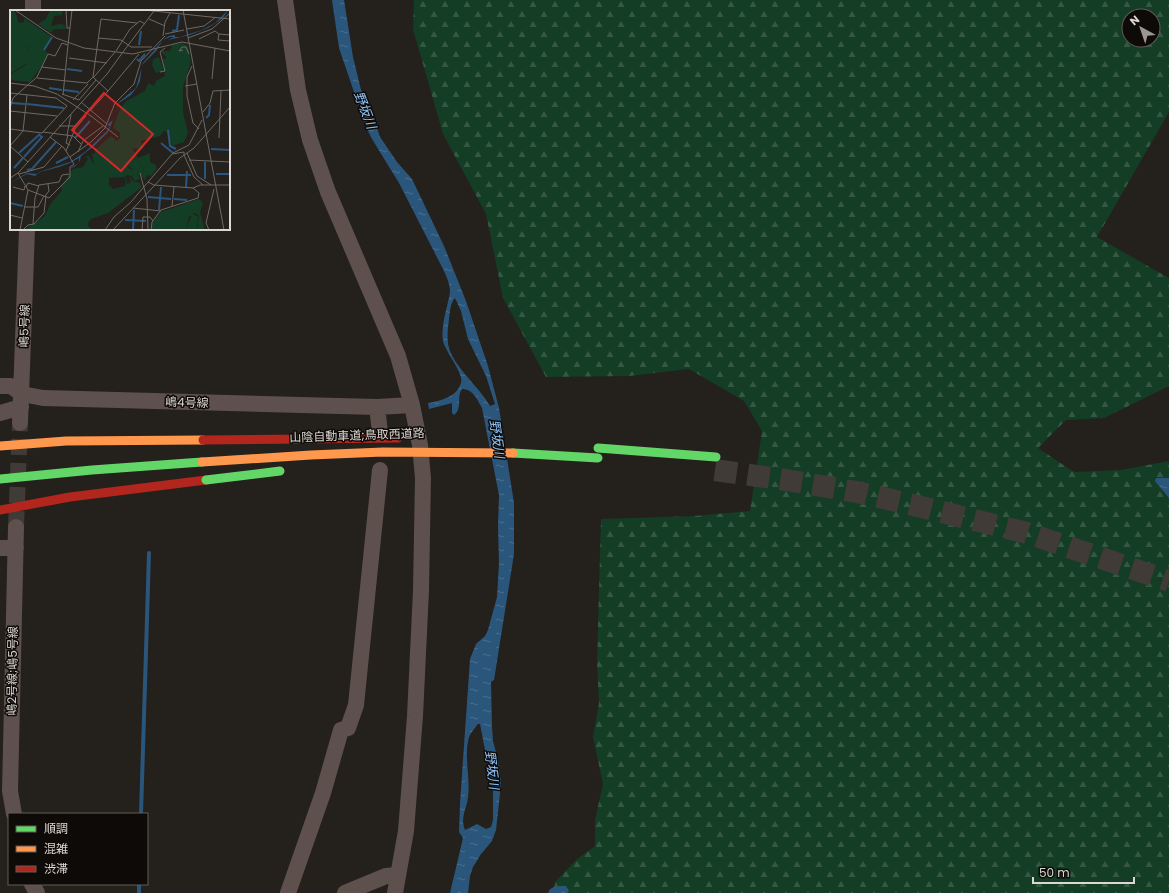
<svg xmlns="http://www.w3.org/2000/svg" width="1169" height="893" font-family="Poppins,'Noto Sans JP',sans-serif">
  <defs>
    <pattern id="forest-firs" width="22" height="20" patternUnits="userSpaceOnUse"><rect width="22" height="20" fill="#133d25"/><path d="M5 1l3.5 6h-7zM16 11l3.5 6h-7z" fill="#355844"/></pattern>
    <pattern id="water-ripples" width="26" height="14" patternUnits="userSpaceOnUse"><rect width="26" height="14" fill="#2b567c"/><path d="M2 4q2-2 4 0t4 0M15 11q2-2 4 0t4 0" fill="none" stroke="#496e8e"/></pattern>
  </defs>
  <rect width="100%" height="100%" fill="#24201c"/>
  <!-- forest -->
  <path fill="url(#forest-firs)" fill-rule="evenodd" d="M 414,0 L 1169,0 L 1169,112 L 1097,237 L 1169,278 L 1169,386 L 1104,418 L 1066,420 L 1038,448 L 1074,472 L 1121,470 L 1169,461 L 1169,893 L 552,893 L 556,881 L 576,860 L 595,846 L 595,820 L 603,784 L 593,737 L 599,703 L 597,662 L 601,519 L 694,516 L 750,511 L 762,431 L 744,401 L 689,369 L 629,376 L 546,377 L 503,298 L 486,214 L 443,134 L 413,29 ZM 1129,16 L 1153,16 L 1153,40 L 1129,40 Z"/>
  <!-- water -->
  <path fill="url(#water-ripples)" fill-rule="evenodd" d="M 332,0 L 344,0 L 353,57 L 361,90 L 371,110 L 380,137 L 397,162 L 412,179 L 444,246 L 466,301 L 488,366 L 499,408 L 514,503 L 514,554 L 494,680 L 491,682 L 492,727 L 493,741 L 499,764 L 501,784 L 496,830 L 492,841 L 481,854 L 473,867 L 470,876 L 468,893 L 450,893 L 463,838 L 459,832 L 460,804 L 470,659 L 476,644 L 485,636 L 488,630 L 497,597 L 499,563 L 498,526 L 499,495 L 482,408 C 477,399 473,389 462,389 C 456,397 463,408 454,415 L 452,413 L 452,403 L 429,409 L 428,403 C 440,401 457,397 461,383 C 464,373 446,353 443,341 C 441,328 445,315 448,302 C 449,298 450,293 450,290 C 449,282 446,275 443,269 L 399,183 L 372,139 L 366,127 L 339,48 ZM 455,298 L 461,311 L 468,339 L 486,376 L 495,404 L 490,406 C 479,386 452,366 448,344 C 447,336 448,326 449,319 C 450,312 450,303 455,298 ZM 478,724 L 480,724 L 493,791 L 493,820 L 491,827 L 486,829 L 477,824 L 465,830 C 461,820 464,813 467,803 C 472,781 463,758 469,737 C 471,732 475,728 478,724 Z
    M 1156,478 L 1169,478 L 1169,498 L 1155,481 Z
    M 560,886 L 566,886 L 569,891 L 567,893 L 548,893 C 550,887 554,887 560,886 Z"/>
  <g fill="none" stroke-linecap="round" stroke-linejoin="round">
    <!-- stream -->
    <path stroke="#2b567c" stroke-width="4" d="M 141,814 L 149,553
      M 139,893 L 139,884"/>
    <!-- street-tunnel -->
    <path stroke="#403b37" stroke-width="16" stroke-dasharray="16 8" stroke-linecap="butt" d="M 16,527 L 20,423"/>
    <!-- highway-tunnel -->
    <path stroke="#403b37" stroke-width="22" stroke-dasharray="22 11" stroke-linecap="butt" d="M 715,470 L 786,480 L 857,492 L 930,509 L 1027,533 L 1169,581"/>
    <!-- street -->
    <path stroke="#5e504c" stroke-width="16" d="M 285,0 L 298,90 L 310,140 L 328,192 L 398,356 L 412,405 L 420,445 L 423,478 L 421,590 L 415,716 L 406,831 L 395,893
      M 33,11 L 33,0
      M 0,386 L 11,386 L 22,394 L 43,398 L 377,407 L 412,405
      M 377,407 L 380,432
      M 0,413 L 21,407
      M 20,423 L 27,229
      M 0,548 L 16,548
      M 14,814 L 10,791 L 16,527
      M 32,884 L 37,893
      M 288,893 L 323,793 L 341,730 L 348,728 L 356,705 L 380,470
      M 345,893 L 386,876 L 398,875"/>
    <!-- fast -->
    <path stroke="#63d668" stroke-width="9" d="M 598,448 L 716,457
      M 0,479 L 92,470 L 202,462"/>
    <!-- slow -->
    <path stroke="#ff974d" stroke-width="9" d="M 0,446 L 66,441 L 203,440"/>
    <!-- jam -->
    <path stroke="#b3261e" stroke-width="9" d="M 0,510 L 70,497 L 206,480"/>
    <!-- fast-bridge -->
    <path stroke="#63d668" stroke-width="9" d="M 513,453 L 598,458
      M 206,480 L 280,471"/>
    <!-- slow-bridge -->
    <path stroke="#ff974d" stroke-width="9" d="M 202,462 L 311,455 L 383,452 L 513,453"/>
    <!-- jam-bridge -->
    <path stroke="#b3261e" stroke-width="9" d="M 203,440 L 398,438"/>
  </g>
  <g text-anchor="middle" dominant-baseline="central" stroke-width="3" stroke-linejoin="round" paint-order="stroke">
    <!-- street labels -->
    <g font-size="12" fill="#ddd7d3" stroke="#0e0a08">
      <text transform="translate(24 326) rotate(-88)">嶋5号線</text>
      <text transform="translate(187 402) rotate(2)">嶋4号線</text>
      <text transform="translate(357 435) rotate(-2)">山陰自動車道;鳥取西道路</text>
      <text transform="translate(12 671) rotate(-89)">嶋2号線;嶋5号線</text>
    </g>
    <!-- water labels -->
    <g font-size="13" font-style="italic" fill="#8fc5f9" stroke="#0e0a08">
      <text transform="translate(365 110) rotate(69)">野坂川</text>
      <text transform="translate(497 439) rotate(82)">野坂川</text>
      <text transform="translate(492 770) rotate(83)">野坂川</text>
    </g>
  </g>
  <!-- overview -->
  <g transform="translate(10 10)">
    <rect width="220" height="220" fill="#24201c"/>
    <path d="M 149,47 L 154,61 L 146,63 L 142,55 L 143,49 ZM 127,148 L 134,160 L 132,166 L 117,155 ZM 182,204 L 188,206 L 187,220 L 176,220 Z" fill="#133d25"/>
    <path d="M 40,0 L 53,0 L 52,5 L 55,5 L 44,6 L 41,16 L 49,14 L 55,15 L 56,19 L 44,19 L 41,23 L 28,14 L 36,9 ZM 28,18 L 41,26 L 34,40 L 38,43 L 31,57 L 20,72 L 0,70 L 0,65 L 17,54 L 17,42 ZM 172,33 L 178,36 L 181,52 L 173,77 L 173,102 L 178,123 L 174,132 L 162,136 L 158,122 L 154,121 L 150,126 L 131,131 L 133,139 L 122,138 L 128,148 L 140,143 L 140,152 L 146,155 L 146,160 L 141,166 L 137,165 L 135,171 L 132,166 L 134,160 L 127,148 L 117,155 L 120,159 L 127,160 L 130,169 L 124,171 L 122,166 L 117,165 L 115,166 L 116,171 L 114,167 L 99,168 L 99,175 L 103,179 L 115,176 L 117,166 L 117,174 L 121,172 L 119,166 L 123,171 L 130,173 L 132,177 L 98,203 L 81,209 L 77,214 L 82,220 L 15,220 L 34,207 L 41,193 L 52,181 L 51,176 L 63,159 L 73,157 L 78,149 L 76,146 L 79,146 L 84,155 L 82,143 L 85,144 L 85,140 L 101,126 L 107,131 L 110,128 L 110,123 L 103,118 L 110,99 L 116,91 L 135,81 L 138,73 L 144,76 L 146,71 L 155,66 L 153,49 L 157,48 L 150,41 L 160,41 L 162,35 ZM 189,189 L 193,193 L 190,202 L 195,220 L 187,220 L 189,206 L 185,203 L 179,207 L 176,220 L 142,220 L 142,213 L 151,202 Z" fill="#133d25"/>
    <path d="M 1,0 L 5,2 L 9,13 L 14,12 L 14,8 L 34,22 L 18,38 L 17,53 L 0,64 Z" fill="#133d25"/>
    <path d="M 218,0 L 213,8 L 198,18 L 180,25 L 158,30 L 164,27 L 160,27 L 153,30 L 146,41 L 132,55 L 130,71 L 127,77 L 121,85 L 109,93 L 101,115 L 98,122 L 85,135 L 71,146 L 69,153 L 64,157 L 60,158 L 69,153 L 69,148 L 60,153 L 49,157 L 30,162 L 25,166 L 17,164 L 0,173 L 17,163 L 27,164 L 29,162 L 60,152 L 75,142 L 97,121 L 100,116 L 97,115 L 103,110 L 109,92 L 126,78 L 133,53 L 154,29 L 159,26 L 165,25 L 165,27 L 170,27 L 192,20 L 205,13 Z" fill="#2b567c"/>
    <path fill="none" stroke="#2b567c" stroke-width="2" d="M 162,21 L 167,20 L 169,5M 129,35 L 131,21M 34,40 L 42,27M 127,49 L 129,51 L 135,44M 57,59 L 72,61M 39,78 L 52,80M 54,80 L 69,82M 2,93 L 15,94M 17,94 L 54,98M 196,108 L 199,105 L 200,95M 158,120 L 160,136 L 166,139M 65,128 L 80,111M 151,133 L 163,143M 201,139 L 220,140M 9,143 L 30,124M 14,147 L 32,127 L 29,125M 46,153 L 58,147M 4,158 L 13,148M 17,160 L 22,159 L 46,132M 206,164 L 220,164M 157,165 L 181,165M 195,169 L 195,152M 176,177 L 177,161M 138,187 L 161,189M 164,189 L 177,190M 0,193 L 13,196M 149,200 L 151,177M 115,210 L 136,211M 123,220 L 124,200"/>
    <path fill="none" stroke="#6e6965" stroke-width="1" d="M 5,0 L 46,28 L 74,38 L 123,44 L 172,32 L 220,41M 56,0 L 57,18 L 60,18M 134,0 L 220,9M 173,0 L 214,220M 139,9 L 155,16M 177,19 L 194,16 L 206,7M 155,24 L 174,20M 220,25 L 209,24 L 208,30 L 220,31M 153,26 L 155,12 L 160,3M 88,28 L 111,30 L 121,37 L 142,37M 178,28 L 202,19 L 220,3M 189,29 L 205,21 L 209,24M 173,40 L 169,41 L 172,37 L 176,37 L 179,44M 106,41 L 120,19 L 130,11 L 135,14M 113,42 L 144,1M 59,48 L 97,53M 182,56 L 177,67 L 177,86 L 183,113 L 189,119M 32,57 L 56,60M 150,62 L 155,61 L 150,42 L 155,38M 83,67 L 91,9 L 127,13M 84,67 L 105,42M 27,68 L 77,73 L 83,67 L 98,81 L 80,101M 202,69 L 205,38M 0,73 L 24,76 L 47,84 L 81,106 L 108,127M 175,76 L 187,74M 98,81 L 129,44M 0,83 L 46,88 L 57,96 L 32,123 L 0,119M 52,84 L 69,90 L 86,70M 53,85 L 58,35M 63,90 L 78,74M 71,92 L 97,114M 0,98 L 3,88 L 27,67 L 38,44 L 45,46 L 52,33 L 58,35 L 62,0M 0,101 L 47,106M 193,102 L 200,93 L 203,81 L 220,80M 49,116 L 66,116M 33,122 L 63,126 L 71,134M 57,125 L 61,105M 58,125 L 56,133 L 60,135M 209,128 L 211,81M 0,136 L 13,121 L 17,85M 0,136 L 18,152M 56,141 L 65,119 L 76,106M 68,142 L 73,131 L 93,116M 163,143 L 179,135 L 192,110M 177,143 L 187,166 L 201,175M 174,145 L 184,167 L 193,175M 60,147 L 81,132 L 95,118 L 105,93 L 124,74 L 131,51 L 155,26M 179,150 L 220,152M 8,163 L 18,180 L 10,220M 130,163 L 137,189 L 138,220M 9,164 L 34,157 L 52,136M 0,168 L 8,163 L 97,64 L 113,42M 138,172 L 144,175 L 183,178 L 190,175 L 220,175M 3,177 L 14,180 L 15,176M 16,177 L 18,173 L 29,176M 18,180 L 39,188 L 60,167 L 60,157 L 64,154 L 54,138 L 40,127M 35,186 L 39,181 L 38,174M 162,196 L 164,177M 15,197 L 28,197 L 34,186M 123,198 L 151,201M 0,205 L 12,208M 23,214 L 25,188 L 29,175 L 49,172 L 52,165 L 59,164M 13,220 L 18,215 L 24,214 L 34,203 L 36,186M 95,220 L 104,207 L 121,192 L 162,144 L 174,142 L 174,145M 103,220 L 170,148 L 184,138 L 220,97M 132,220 L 133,207 L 140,207 L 143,211M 141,220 L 142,212 L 151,200 L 188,188 L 189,183 L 183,178M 199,220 L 196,213 L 204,179"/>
    <path fill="#d62828" fill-opacity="0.15" stroke="#d62828" stroke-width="2" d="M 94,83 L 143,124 L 111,161 L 62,120 Z"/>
    <rect width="220" height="220" fill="none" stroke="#ddd7d3" stroke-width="2"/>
  </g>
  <!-- legend -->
  <rect x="8" y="813" width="140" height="72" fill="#0e0a08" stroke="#615c59"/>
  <rect x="16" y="826" width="20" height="6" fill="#63d668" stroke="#615c59"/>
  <text x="44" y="833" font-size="12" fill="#ddd7d3">順調</text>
  <rect x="16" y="846" width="20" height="6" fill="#ff974d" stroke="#615c59"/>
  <text x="44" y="853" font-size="12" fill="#ddd7d3">混雑</text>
  <rect x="16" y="866" width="20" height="6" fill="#b3261e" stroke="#615c59"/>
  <text x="44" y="873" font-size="12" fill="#ddd7d3">渋滞</text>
  <!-- north arrow -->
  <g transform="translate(1141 28) rotate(320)"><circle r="19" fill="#0e0a08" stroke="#615c59"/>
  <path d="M0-3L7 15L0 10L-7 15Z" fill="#9c9793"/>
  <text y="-6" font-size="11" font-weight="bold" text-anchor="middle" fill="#ddd7d3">N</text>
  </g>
  <!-- scale -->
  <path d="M1033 877v6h101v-6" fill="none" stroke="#ddd7d3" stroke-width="2"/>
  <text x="1039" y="877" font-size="12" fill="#ddd7d3" stroke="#0e0a08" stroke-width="3" paint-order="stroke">50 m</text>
</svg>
